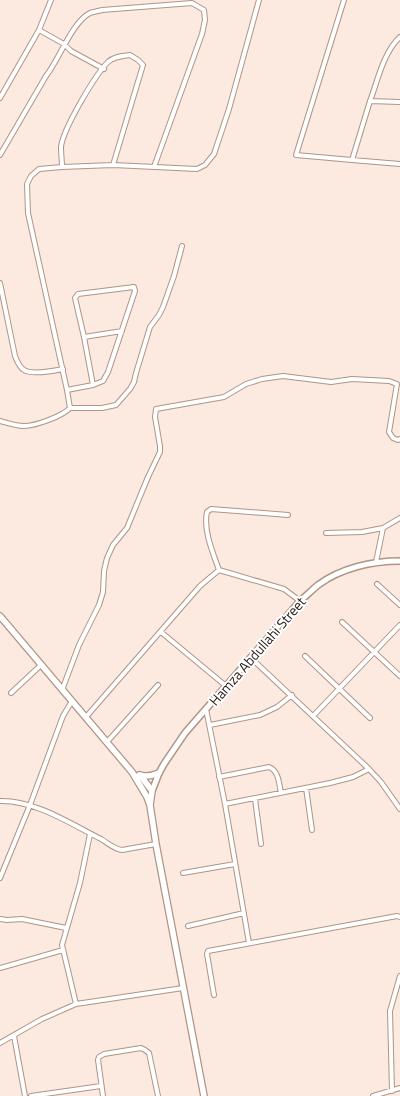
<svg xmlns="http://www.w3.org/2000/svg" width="400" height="1096" font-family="'Titillium Web',sans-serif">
  <rect width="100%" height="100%" fill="#fce9e0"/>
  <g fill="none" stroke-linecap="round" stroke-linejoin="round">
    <!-- minor casing -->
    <g stroke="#b09486" stroke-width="6">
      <path id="minor" d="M 344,0 L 296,155 L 352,160
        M 39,30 L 64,44 L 71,51 L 104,69
        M 0,98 L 39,30 L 51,0
        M 370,101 C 378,80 383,53 400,37
        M 400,102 L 370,101 L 352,160 L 400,164
        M 0,155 L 46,76 C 59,60 72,22 90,13 C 93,12 98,11 102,10 L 192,3 L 204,10 L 205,20 L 202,34 L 154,167
        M 62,167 C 62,161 61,154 61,147 C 63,129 95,75 108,62 C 114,56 123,56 130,55 L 138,60 L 143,65 L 113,165
        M 0,283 L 15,356 C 17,361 19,367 24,370 C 32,375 53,371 63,369
        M 93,385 L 84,337 L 122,331
        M 67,390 L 93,385 L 103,381 L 108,372 L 135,291 L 134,287 L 78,294 L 75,298 L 84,337
        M 70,408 L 102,408 L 116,405 L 130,389 L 134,382 L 136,373 L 150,327 L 159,315 L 163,307 L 174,276 L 182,246
        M 0,421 C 7,423 17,426 24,426 C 35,426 63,416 70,408 L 67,390 L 28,213 L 27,184 L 31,176 L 39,169 L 62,167 L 113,165 L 197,169 L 205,165 L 214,154 L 229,109 L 259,0
        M 326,533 L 362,532 L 383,528 L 400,518
        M 376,562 L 383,528
        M 219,570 C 213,553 203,530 207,512 L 211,509 L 288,515
        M 219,570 L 284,589 L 300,601
        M 377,584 L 400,605
        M 342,622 L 400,676
        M 161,632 L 226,686
        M 305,656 L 370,718
        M 250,657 L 369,769 L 381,782 L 400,809
        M 62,690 L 79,645 L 99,605 L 103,592 L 104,571 L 107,558 L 113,545 L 127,528 L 148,477 L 160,452 L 160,446 L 155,417 L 156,409 L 224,397 L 246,384 L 262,379 L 283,376 L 331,382 L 352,379 L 389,381 L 397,384 L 389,432 L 393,438 L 398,440 L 400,439
        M 11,693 L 41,665
        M 206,709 L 225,804 L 249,943
        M 314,715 L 400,625
        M 86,717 L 200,586 L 219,570
        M 210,725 L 260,715 L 277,707 L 292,695
        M 107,742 L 158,685
        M 219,777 L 269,767 C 279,771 279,784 281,793
        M 306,788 L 312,830
        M 255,799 L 261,844
        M 0,801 C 35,800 71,824 101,839 C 108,843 114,849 122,850 L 156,844
        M 225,804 L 330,783 L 353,777 L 369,769
        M 183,873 L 235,864
        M 0,878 L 30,805 L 63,716 L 72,701
        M 0,919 L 7,920 L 22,919 L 66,928
        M 188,926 L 244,913
        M 0,968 L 63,950
        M 214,995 L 207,954 L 208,951 L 397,916 L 400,917
        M 76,1004 L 62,945 L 80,883 L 90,834
        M 14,1036 L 25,1096
        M 0,1043 L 42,1019 L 76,1004 L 183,988
        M 392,1091 L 390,1011 L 400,976
        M 31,1096 L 101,1086
        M 103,1096 L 98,1060 L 99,1057 L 104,1054 L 141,1048 L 145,1050 L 149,1053 L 158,1096
        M 373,1096 L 400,1088"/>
    </g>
    <!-- tertiary casing -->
    <g stroke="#b09486" stroke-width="8">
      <path id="tertiary" d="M 152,791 L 159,773 L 164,764 L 185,733 L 300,601 C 306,596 312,590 318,585 C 341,568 372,561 400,561"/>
    </g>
    <!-- secondary casing -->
    <g stroke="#b09486" stroke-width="8">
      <path id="secondary" d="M 0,616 L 132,772 L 147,797 L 150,805 L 156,844 L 204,1096
        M 139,775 C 146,777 152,776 159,773
        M 140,775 L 152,791 L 150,805"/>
    </g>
    <!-- minor -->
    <use href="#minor" stroke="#fff" stroke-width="4"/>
    <!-- tertiary -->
    <use href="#tertiary" stroke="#fff" stroke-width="5"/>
    <!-- secondary -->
    <use href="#secondary" stroke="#fff" stroke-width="5.5"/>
  </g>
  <g text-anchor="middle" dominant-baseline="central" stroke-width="4" stroke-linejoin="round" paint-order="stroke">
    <!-- street labels -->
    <g font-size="14" fill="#251a15" stroke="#fff">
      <text transform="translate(257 651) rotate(-49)">Hamza Abdullahi Street</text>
    </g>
  </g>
</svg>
